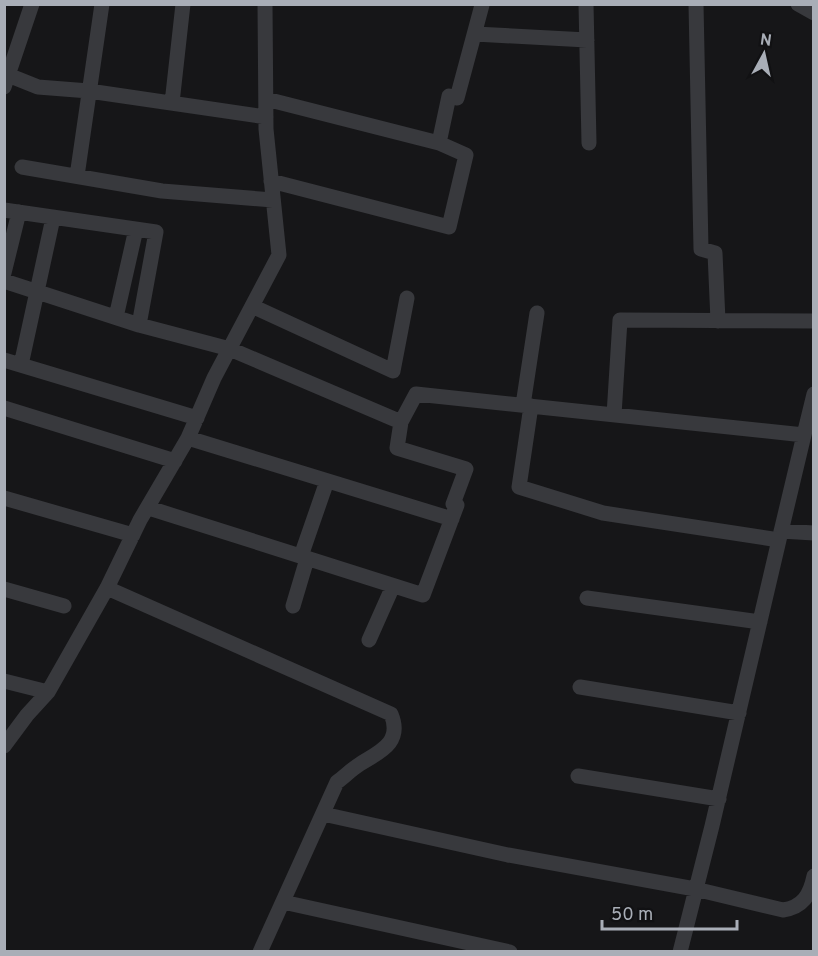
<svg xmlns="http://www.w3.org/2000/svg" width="818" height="956" font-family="Overpass,sans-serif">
  <rect width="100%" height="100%" fill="#161618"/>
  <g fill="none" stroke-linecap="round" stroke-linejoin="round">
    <!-- street -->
    <path stroke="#38393d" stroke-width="15" d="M 586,4 L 589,143
      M 696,4 L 701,249 L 715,253 L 718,321
      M 798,4 L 814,13
      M 475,34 L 587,40
      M 8,75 L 38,87 L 89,91 L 266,117
      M 4,87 L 32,4
      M 266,99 L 439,143
      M 172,103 L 183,4
      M 22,167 L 162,191 L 273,200
      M 77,176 L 102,4
      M 271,181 L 449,227 L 466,155 L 439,143 L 449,96 L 457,98 L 482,5
      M 4,210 L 156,232 L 139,325 L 230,349 L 401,422 L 416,394 L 804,435 L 814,394
      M 4,273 L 19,212
      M 4,281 L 139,325
      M 252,306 L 393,371 L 407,298
      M 116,317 L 136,229
      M 4,360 L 197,418
      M 21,365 L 53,218
      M 523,405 L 537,313
      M 531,406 L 519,487 L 603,513 L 779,540 L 804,435
      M 4,408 L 175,461
      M 614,415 L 620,320 L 814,321
      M 188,438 L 452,519
      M 4,498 L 133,535
      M 149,508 L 423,595 L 457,505 L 453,504 L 466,469 L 397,448 L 401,422
      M 781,531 L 814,533
      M 301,556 L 327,481
      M 107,588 L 391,714 C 403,743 379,752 360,764 C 352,769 345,776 337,782 L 260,952
      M 4,589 L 64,606
      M 587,598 L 760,622
      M 293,606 L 307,559
      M 369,640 L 393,586
      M 4,681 L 48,692
      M 580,687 L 739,713
      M 4,746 L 27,715 L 48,692 L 107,588 L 140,520 L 188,438 L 214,378 L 279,255 L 266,129 L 265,4
      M 578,776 L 719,799
      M 323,814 L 508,855 L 695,889 L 783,910 C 803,907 810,895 814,876
      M 283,902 L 510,952
      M 680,952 L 712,826 L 779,540"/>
  </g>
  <!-- border -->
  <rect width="818" height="956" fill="none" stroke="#a9aeb7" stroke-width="12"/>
  <!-- north arrow -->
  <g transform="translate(764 54) rotate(8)" stroke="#111113" stroke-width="4.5" paint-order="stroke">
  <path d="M0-4.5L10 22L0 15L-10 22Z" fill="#a9aeb7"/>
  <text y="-9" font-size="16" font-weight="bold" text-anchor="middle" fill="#a9aeb7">N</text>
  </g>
  <!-- scale -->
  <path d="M602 920v9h135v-9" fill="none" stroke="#a9aeb7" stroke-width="3"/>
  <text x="611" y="920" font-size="18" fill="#a9aeb7" stroke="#111113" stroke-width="4.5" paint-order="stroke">50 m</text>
</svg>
